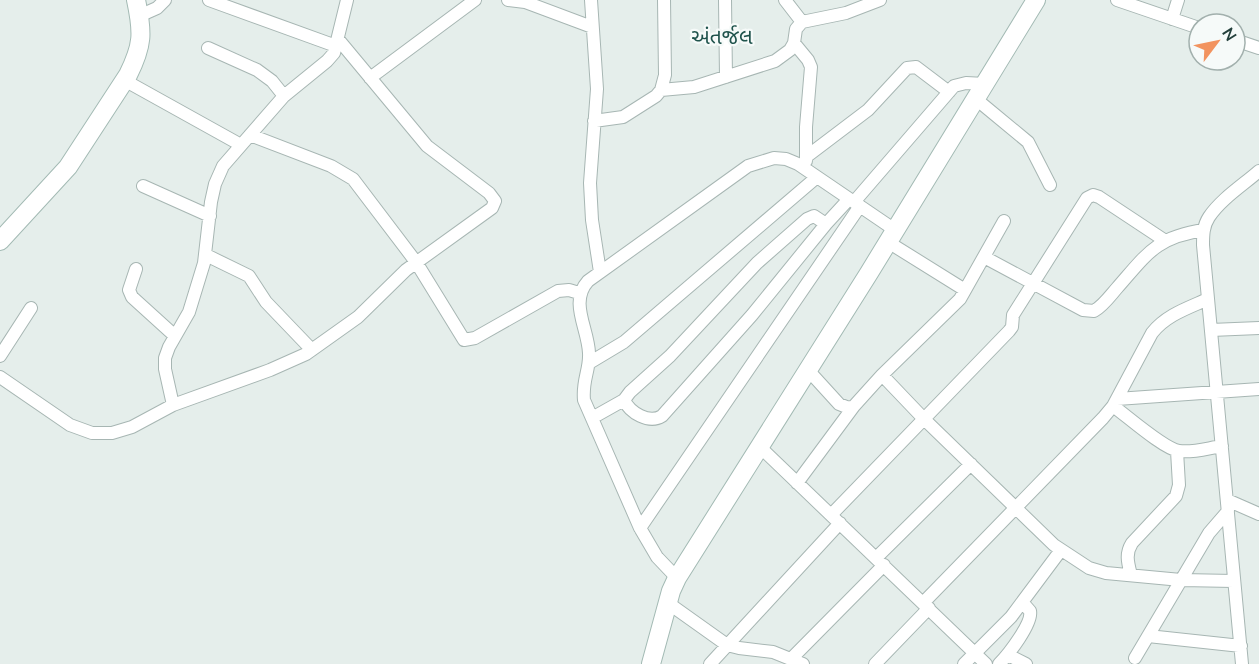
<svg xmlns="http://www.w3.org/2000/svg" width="1259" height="664" font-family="'Nunito Sans','Noto Sans Gujarati',sans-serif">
  <rect width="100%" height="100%" fill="#e5eeeb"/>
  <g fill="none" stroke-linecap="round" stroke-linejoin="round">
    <!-- street casing -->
    <g stroke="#a7b6b3" stroke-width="14">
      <path id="street" d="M 209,0 L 336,46
        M 508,0 L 525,2 L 592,27
        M 591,0 L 597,89 L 590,183 L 592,220 L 600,272
        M 725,0 L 726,77
        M 785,0 L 802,22
        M 1117,0 L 1199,28
        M 139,16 L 157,8 L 165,0
        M 1172,19 L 1178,0
        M 1235,40 L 1259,48
        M 794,43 L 808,60 L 811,67 L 806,127 L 806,161
        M 208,48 L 257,70 L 272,81 L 284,96
        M 370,78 L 475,0
        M 124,80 L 241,145
        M 661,90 L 694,87 L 775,61 L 790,50 L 794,43 L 796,29 L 802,22 L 846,13 L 880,0
        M 976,99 L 1028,142 L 1050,185
        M 594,121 L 623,117 L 656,96 L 661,90 L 665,75 L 664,0
        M 250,135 L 331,166 L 353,179 L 416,262 L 464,340 L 475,338 L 558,291 L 569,290 L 579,293
        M 806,157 L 868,110 L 907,68 L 916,67 L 949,92
        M 143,186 L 210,216
        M 854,202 L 954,86 L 966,83 L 985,84
        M 1004,221 L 960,299 L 882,375 L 924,419 L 1054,545 L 1089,568 L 1106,573 L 1181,580 L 1234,581
        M 888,242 L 965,290
        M 206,255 L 249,276 L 266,302 L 312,350
        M 984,257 L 1083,310 L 1094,311 C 1103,306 1110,296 1117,288 C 1147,254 1156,237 1204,230
        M 136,269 L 129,290 L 132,297 L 175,336
        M 1211,330 L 1259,328
        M 0,356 L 31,308
        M 589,363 L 624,342 L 817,177
        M 808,370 L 839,404 L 849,408 L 854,406 L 882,375
        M 0,377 L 70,425 L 92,433 L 112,433 L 132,427 L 173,405 L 270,370 L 306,354 L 358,317 L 406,270 L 492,208 L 495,201 L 489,193 L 427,146 L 338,39
        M 1117,399 L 1259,389
        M 624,400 C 630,413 649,424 662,416 L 752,315 L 826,224 L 849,199
        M 173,405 L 165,369 L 165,358 L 169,347 L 189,312 L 204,263 L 211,202 L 215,184 L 223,166 L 284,96 L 327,61 L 334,53 L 347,0
        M 1113,406 C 1127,416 1164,449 1179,451 C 1193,453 1208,448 1222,446
        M 592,418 L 624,400 L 630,392 L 670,356 L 757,263 L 807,219 L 814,216 L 826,224
        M 760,447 L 986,664
        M 797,483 L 854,406
        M 1227,500 L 1259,514
        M 831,515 L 1009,331 L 1012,327 L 1013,315 L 1087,198 L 1093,195 L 1099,197 L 1164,240
        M 640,528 L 860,206
        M 876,558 L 971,464
        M 1131,575 C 1128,563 1125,554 1132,543 L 1176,496 L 1179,485 L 1177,451
        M 677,578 L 657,557 L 640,528 L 584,400 C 582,380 590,370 589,353 C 588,328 569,302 588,281 L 748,166 L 774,158 L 786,159 L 798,164 L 895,230
        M 668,603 L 727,645 L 739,648 L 773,652 L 803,664
        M 923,603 L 1103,418 L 1113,406 L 1152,333 C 1166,315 1188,308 1208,299
        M 1148,636 L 1241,646
        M 1008,655 L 1026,664
        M 1135,658 L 1209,533 L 1228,511
        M 791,659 L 884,565
        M 710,664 L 840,523
        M 875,664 L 929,608
        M 964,664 L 1011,617 L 1061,550
        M 999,664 C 1008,655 1033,623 1030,611 L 1023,603
        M 1242,664 L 1203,245 C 1203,236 1203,226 1209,217 C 1221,199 1243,185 1259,171"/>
    </g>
    <!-- secondary casing -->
    <g stroke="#a3bab4" stroke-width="20">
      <path id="secondary" d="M 0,241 L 68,167 L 128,75 C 143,45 143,33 136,0
        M 651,664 L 671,591 L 677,578 L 869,273 L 1036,0"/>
    </g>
    <!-- street -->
    <use href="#street" stroke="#fff" stroke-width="12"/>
    <!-- secondary -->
    <use href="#secondary" stroke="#fff" stroke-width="18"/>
  </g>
  <g text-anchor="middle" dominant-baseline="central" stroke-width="4.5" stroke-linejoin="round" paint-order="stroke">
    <!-- quarter labels -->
    <g font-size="21" fill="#1f534c" stroke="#f6faf9">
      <text x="722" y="37">અંતર્જલ</text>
    </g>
  </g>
  <!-- north arrow -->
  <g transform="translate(1217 42) rotate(58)"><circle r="28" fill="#f6faf9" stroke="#a2b0ad" stroke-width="1.5"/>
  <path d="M0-4.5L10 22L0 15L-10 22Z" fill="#f2935f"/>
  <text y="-9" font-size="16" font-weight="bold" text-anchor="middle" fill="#24403c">N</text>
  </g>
</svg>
